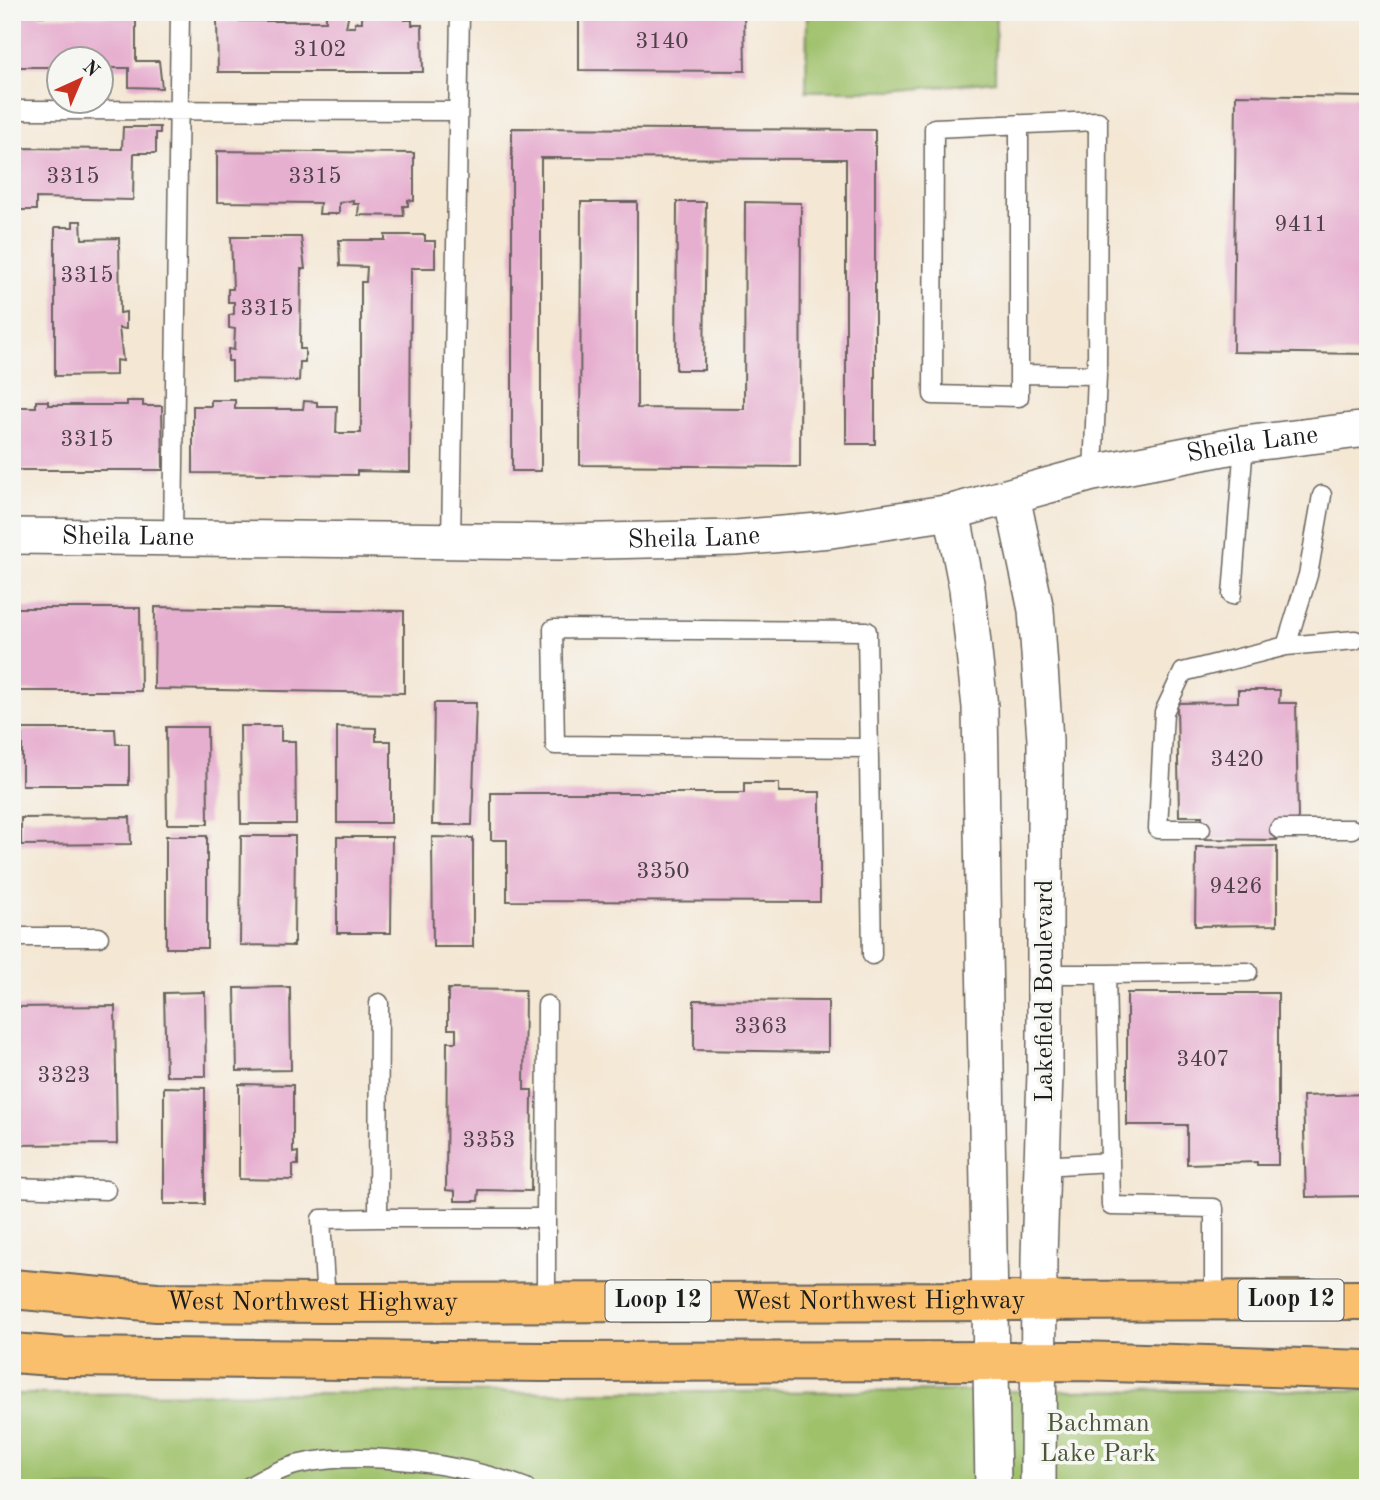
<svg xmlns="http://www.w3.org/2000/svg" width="1380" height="1500" font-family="'Old Standard TT',serif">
  <rect width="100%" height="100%" fill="#f6f6f2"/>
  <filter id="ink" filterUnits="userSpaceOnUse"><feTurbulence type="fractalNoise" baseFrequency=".0143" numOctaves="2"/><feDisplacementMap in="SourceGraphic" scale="14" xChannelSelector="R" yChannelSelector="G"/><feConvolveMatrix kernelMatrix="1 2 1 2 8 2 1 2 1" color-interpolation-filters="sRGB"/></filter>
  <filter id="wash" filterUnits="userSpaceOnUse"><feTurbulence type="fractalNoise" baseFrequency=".00686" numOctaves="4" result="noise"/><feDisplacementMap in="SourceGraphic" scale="28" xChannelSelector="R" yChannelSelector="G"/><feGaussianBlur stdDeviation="1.57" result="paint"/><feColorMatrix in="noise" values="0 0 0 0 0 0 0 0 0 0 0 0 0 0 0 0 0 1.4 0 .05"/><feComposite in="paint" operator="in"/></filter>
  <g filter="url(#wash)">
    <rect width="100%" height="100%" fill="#f4e7d4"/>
    <!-- green -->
    <path fill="#9fc16a" stroke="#5e6e43" stroke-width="2" d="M 807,12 L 996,12 L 995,81 L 894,91 L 806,91 Z
      M 1368,1390 L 1368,1488 L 12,1488 L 12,1394 Z"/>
    <g id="blocks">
      <!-- building -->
      <path fill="#e6aecf" d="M 15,12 L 39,12 L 39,16 L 136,16 L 136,61 L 159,61 L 162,88 L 129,87 L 129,68 L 102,68 L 102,60 L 60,60 L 60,67 L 12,67 L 12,15 Z
        M 326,12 L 349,12 L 346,27 L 355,27 L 355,22 L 362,22 L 362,12 L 406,12 L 405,20 L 412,20 L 412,25 L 422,25 L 423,72 L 218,72 L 217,21 L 326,21 Z
        M 579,12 L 744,12 L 745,71 L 579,70 Z
        M 1236,95 L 1368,97 L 1368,354 L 1233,352 Z
        M 123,127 L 160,127 L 160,133 L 156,133 L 156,153 L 134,153 L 133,200 L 36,198 L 36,210 L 14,210 L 12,148 L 122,149 Z
        M 512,128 L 875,130 L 875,444 L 846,444 L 846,159 L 541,158 L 541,471 L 512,471 Z
        M 217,151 L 414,153 L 414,201 L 408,200 L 408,206 L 403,206 L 404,216 L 358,215 L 359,204 L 353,204 L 353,200 L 339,203 L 339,214 L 319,214 L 320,203 L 217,202 Z
        M 581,202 L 637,202 L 637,408 L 744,409 L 745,202 L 801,203 L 800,467 L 580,465 Z
        M 677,202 L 706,202 L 704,370 L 676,370 Z
        M 73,221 L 81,221 L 82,239 L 119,238 L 120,313 L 126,312 L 126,329 L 119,328 L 123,361 L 116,360 L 116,375 L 55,376 L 55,227 L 73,227 Z
        M 385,235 L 425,235 L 425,241 L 435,241 L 435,268 L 411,268 L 410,472 L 357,471 L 357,475 L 193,473 L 193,406 L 211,406 L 211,400 L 235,400 L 235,409 L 303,409 L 304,401 L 317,402 L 317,406 L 337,406 L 336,433 L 361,433 L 361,282 L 366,282 L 367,267 L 340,266 L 339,240 L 385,240 Z
        M 231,237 L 301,237 L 305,269 L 301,269 L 300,349 L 305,349 L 305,362 L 300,362 L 299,381 L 232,380 L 232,361 L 228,361 L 228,349 L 234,350 L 235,329 L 229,328 L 229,315 L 234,314 L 234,302 L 228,302 L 228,289 L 233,289 Z
        M 36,401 L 48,401 L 48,405 L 127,405 L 127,401 L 143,401 L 143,406 L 162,406 L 163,470 L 12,470 L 12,407 L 36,407 Z
        M 155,607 L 404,611 L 404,693 L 154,689 Z
        M 12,608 L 140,608 L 141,691 L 12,691 Z
        M 1238,690 L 1280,690 L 1279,703 L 1296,703 L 1298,820 L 1281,820 L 1277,840 L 1200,839 L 1202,816 L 1179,816 L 1177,703 L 1238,702 Z
        M 434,703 L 476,703 L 472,825 L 432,825 Z
        M 240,726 L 281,726 L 281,741 L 295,741 L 296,824 L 241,824 Z
        M 166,727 L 207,727 L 208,824 L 167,824 Z
        M 337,727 L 376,728 L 376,741 L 391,741 L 391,823 L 337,823 Z
        M 22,729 L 115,729 L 116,744 L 129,744 L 129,785 L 22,785 Z
        M 744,783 L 779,783 L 779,792 L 820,792 L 820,902 L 507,901 L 507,840 L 491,840 L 491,793 L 744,793 Z
        M 130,817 L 131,844 L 21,845 L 21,818 Z
        M 166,836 L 207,836 L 207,948 L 166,948 Z
        M 241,836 L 295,836 L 294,946 L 240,945 Z
        M 337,837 L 392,837 L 391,933 L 337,933 Z
        M 432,837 L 473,838 L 473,947 L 433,947 Z
        M 1277,846 L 1277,925 L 1195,926 L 1196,847 Z
        M 290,987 L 291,1070 L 237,1071 L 235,988 Z
        M 448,989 L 525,990 L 524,1090 L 532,1090 L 531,1191 L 479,1190 L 478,1201 L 455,1201 L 455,1191 L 446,1190 L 447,1042 L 456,1042 L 456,1029 L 448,1029 Z
        M 205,992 L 206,1076 L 166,1076 L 164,993 Z
        M 1127,993 L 1278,993 L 1278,1165 L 1257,1165 L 1257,1162 L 1187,1164 L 1187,1125 L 1127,1125 Z
        M 694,1000 L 828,1001 L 828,1052 L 694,1050 Z
        M 115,1006 L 117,1144 L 12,1145 L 12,1007 Z
        M 239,1084 L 293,1085 L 293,1153 L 298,1152 L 298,1165 L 293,1165 L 293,1180 L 239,1179 Z
        M 164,1087 L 205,1088 L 205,1204 L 164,1204 Z
        M 1368,1094 L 1368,1196 L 1306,1197 L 1303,1096 Z"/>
    </g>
  </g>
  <g filter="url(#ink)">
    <use href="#blocks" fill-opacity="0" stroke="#68635c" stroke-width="2"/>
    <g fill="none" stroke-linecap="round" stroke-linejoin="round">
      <!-- lane casing -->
      <g stroke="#68635c" stroke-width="21">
        <path id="lane" d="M 12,110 L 458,111
          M 1019,124 L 1019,397 L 933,395 L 934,128 L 1098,121 L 1097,375 L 1093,473
          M 1019,374 L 1097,375
          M 173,538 L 180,12
          M 451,541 L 460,12
          M 1232,595 L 1244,444
          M 1286,646 L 1308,575 L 1322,495
          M 869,748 L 555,745 L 553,629 L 867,631 L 872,955
          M 1201,829 L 1158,829 L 1164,712 L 1183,672 L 1286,646 L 1355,640
          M 1279,829 L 1352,829
          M 12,937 L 99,937
          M 1045,974 L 1106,974 L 1111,1206 L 1214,1208 L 1214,1299
          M 1106,974 L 1248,972
          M 379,1003 L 378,1218 L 546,1218 L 547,1005
          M 1042,1166 L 1110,1162
          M 12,1187 L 106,1190
          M 546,1302 L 546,1218
          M 326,1303 L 321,1219 L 378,1218
          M 247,1488 C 263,1478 281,1468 300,1464 C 365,1449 464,1464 526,1488"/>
      </g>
      <!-- street casing -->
      <g stroke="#68635c" stroke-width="38">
        <g id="street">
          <path d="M 1012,496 L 1036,610 L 1045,740 L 1045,1073 L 1039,1256 L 1038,1488"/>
          <path d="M 952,512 L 967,588 L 980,707 L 993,1488"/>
          <path id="s1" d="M 12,536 L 560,542 L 735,538 L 831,530 L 952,512 L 1093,473 L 1244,444 L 1368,429"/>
        </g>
      </g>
      <!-- primary casing -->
      <g stroke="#68635c" stroke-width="42">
        <g id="primary">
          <path id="s2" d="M 12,1289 L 157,1302 L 326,1303 L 1368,1300"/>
          <path d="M 12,1353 L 64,1357 L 543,1362 L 1079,1361 L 1368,1370"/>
        </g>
      </g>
      <!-- lane -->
      <use href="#lane" stroke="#fff" stroke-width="18"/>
      <!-- street -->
      <use href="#street" stroke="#fff" stroke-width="35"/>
      <!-- primary -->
      <use href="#primary" stroke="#f9bf6d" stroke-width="38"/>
    </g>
  </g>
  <g text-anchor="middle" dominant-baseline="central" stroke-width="7" stroke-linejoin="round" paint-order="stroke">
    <!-- number labels -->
    <g font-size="23" fill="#4e4049">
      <text x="662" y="41">3140</text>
      <text x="320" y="49">3102</text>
      <text x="73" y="176">3315</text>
      <text x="315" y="176">3315</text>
      <text x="1301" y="224">9411</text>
      <text x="87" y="275">3315</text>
      <text x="267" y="308">3315</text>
      <text x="87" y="439">3315</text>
      <text x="1237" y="759">3420</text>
      <text x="663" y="871">3350</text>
      <text x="1236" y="886">9426</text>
      <text x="761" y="1026">3363</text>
      <text x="1203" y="1059">3407</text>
      <text x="64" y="1075">3323</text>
      <text x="489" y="1140">3353</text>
    </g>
    <!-- shield labels -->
    <g fill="#f6f6f2" stroke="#5d5d5c" stroke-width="2">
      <rect x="1238.5" y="1279.5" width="105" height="41" rx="5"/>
      <rect x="605.5" y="1280.5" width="105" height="41" rx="5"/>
    </g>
    <g font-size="24" font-weight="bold" fill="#1c1c1c">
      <text x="1291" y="1300">Loop 12</text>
      <text x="658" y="1301">Loop 12</text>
    </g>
    <!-- street labels -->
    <g font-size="26" fill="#1c1c1c" stroke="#f6f6f2">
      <text stroke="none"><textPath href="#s1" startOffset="1250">Sheila Lane</textPath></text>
      <text stroke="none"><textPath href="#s1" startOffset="116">Sheila Lane</textPath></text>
      <text stroke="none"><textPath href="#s1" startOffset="682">Sheila Lane</textPath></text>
      <text transform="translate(1045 991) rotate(-90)">Lakefield Boulevard</text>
      <text stroke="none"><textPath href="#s2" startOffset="868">West Northwest Highway</textPath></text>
      <text stroke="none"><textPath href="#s2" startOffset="301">West Northwest Highway</textPath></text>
    </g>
    <!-- park labels -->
    <g font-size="26" fill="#4a5637" stroke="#f6f6f2">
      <text x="1098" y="1424">Bachman<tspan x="1098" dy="30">Lake Park</tspan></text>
    </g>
  </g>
  <!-- margin -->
  <rect width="1380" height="1500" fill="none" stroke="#f6f6f2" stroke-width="42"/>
  <!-- north arrow -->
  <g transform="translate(80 80) rotate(44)"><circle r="33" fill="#f6f6f2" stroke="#9f9f9c" stroke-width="2"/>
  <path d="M0-5L12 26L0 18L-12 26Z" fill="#c8321e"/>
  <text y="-10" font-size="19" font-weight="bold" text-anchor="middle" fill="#1c1c1c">N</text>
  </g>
</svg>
